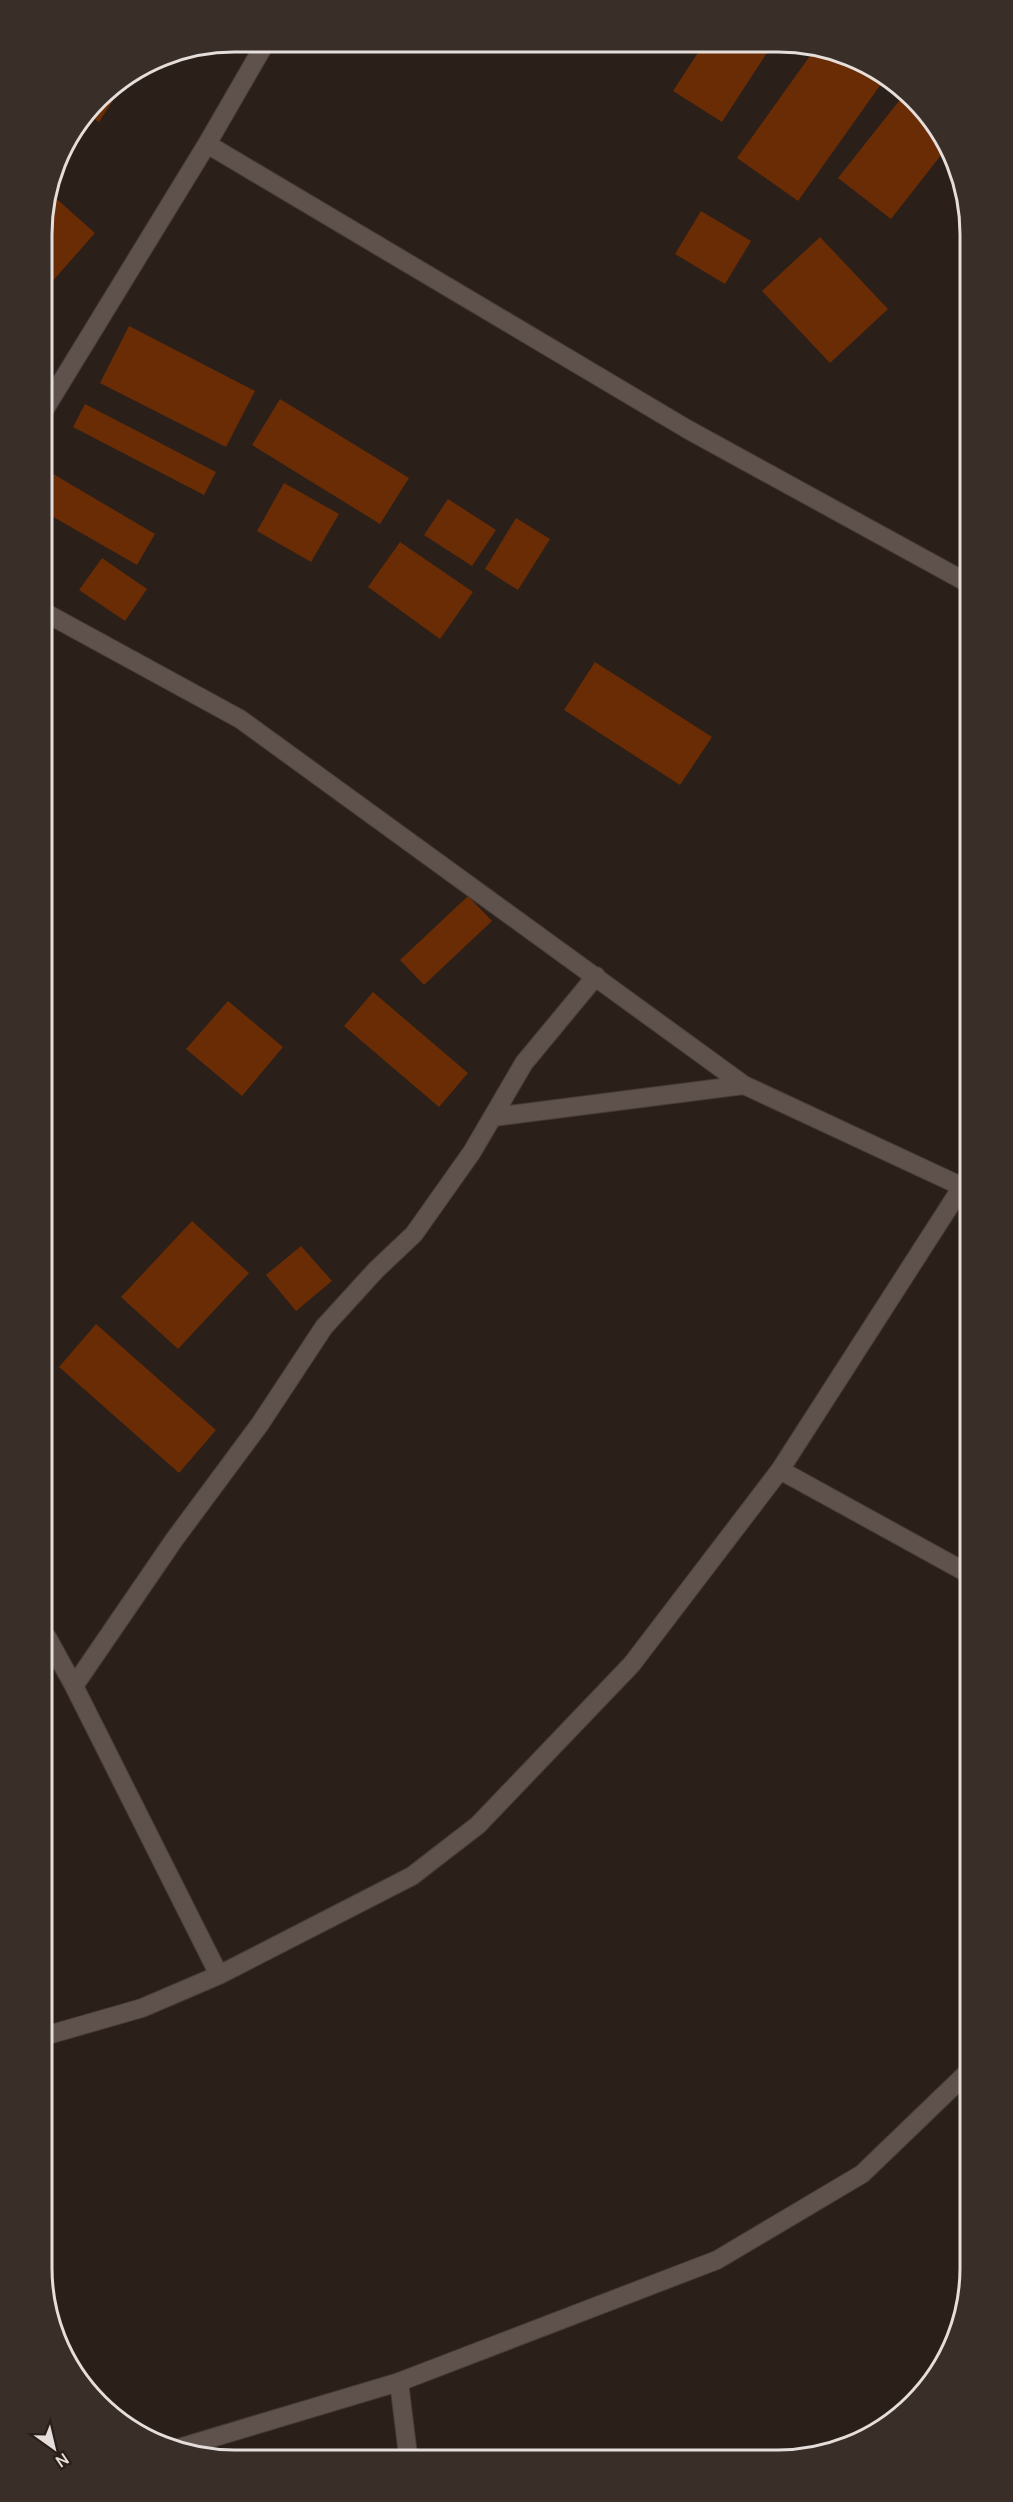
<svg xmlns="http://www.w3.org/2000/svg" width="1013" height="2502" font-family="Manrope,sans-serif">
  <rect width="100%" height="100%" fill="#2a1f19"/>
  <!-- building -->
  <path fill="#6a2c05" d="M 703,45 L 772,45 L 722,122 L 673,91 Z
    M 817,46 L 864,62 L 886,77 L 798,201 L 737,158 Z
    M 129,76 L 99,122 L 88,115 L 107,90 Z
    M 906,92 L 914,98 L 945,150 L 891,219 L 838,178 Z
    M 50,193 L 95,233 L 43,292 L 42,221 Z
    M 701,211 L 751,241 L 725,284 L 675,254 Z
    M 820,237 L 888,309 L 830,363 L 762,291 Z
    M 129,326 L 255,391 L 226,447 L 100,383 Z
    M 280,399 L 409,478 L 380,524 L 252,445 Z
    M 85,404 L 216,472 L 204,495 L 73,427 Z
    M 43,468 L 155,534 L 137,565 L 43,511 Z
    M 284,483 L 339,514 L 311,562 L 257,531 Z
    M 448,499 L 496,530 L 472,566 L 424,535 Z
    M 516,518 L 550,539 L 518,590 L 485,569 Z
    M 400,542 L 473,592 L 440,639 L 368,587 Z
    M 102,558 L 147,589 L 125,621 L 79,590 Z
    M 595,662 L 712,737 L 680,785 L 564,710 Z
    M 468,896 L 492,921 L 424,985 L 400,960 Z
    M 373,992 L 468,1073 L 439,1107 L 344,1026 Z
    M 228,1001 L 283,1047 L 242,1096 L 186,1049 Z
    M 192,1221 L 249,1273 L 178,1349 L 121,1297 Z
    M 301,1246 L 332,1281 L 296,1311 L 266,1275 Z
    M 96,1324 L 216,1430 L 179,1473 L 59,1367 Z"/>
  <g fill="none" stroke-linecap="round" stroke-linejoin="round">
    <!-- street casing -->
    <g stroke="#453b38" stroke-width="20">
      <path id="street" d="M 207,144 L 266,42
        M 43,412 L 207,144 L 687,429 L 966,582
        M 44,612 L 240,719 L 744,1085 L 963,1187
        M 493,1117 L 744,1085
        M 780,1470 L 969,1574
        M 47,1637 L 74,1686 L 219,1975
        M 74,1686 L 174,1540 L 260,1424 L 324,1327 L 376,1270 L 414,1234 L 472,1152 L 524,1063 L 596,976
        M 48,2035 L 142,2008 L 219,1975 L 412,1876 L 478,1825 L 632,1664 L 780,1470 L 967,1179
        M 399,2382 L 408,2455
        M 175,2449 L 399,2382 L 717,2260 L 862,2174 L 970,2070"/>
    </g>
    <!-- street -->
    <use href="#street" stroke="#5f514b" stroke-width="18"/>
  </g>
  <!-- crop -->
  <path d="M0 0H1013V2502H0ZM234 52H778A182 182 0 0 1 960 234V2268A182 182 0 0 1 778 2450H234A182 182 0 0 1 52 2268V234A182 182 0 0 1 234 52Z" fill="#392e28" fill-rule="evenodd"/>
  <path fill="none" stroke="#e5deda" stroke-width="3" d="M234 52H778A182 182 0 0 1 960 234V2268A182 182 0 0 1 778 2450H234A182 182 0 0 1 52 2268V234A182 182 0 0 1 234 52Z"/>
  <!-- north arrow -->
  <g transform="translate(54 2448) rotate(146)" stroke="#2a1f19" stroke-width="4.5" paint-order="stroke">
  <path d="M0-4.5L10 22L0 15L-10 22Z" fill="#e5deda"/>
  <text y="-9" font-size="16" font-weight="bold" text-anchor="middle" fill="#e5deda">N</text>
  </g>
</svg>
